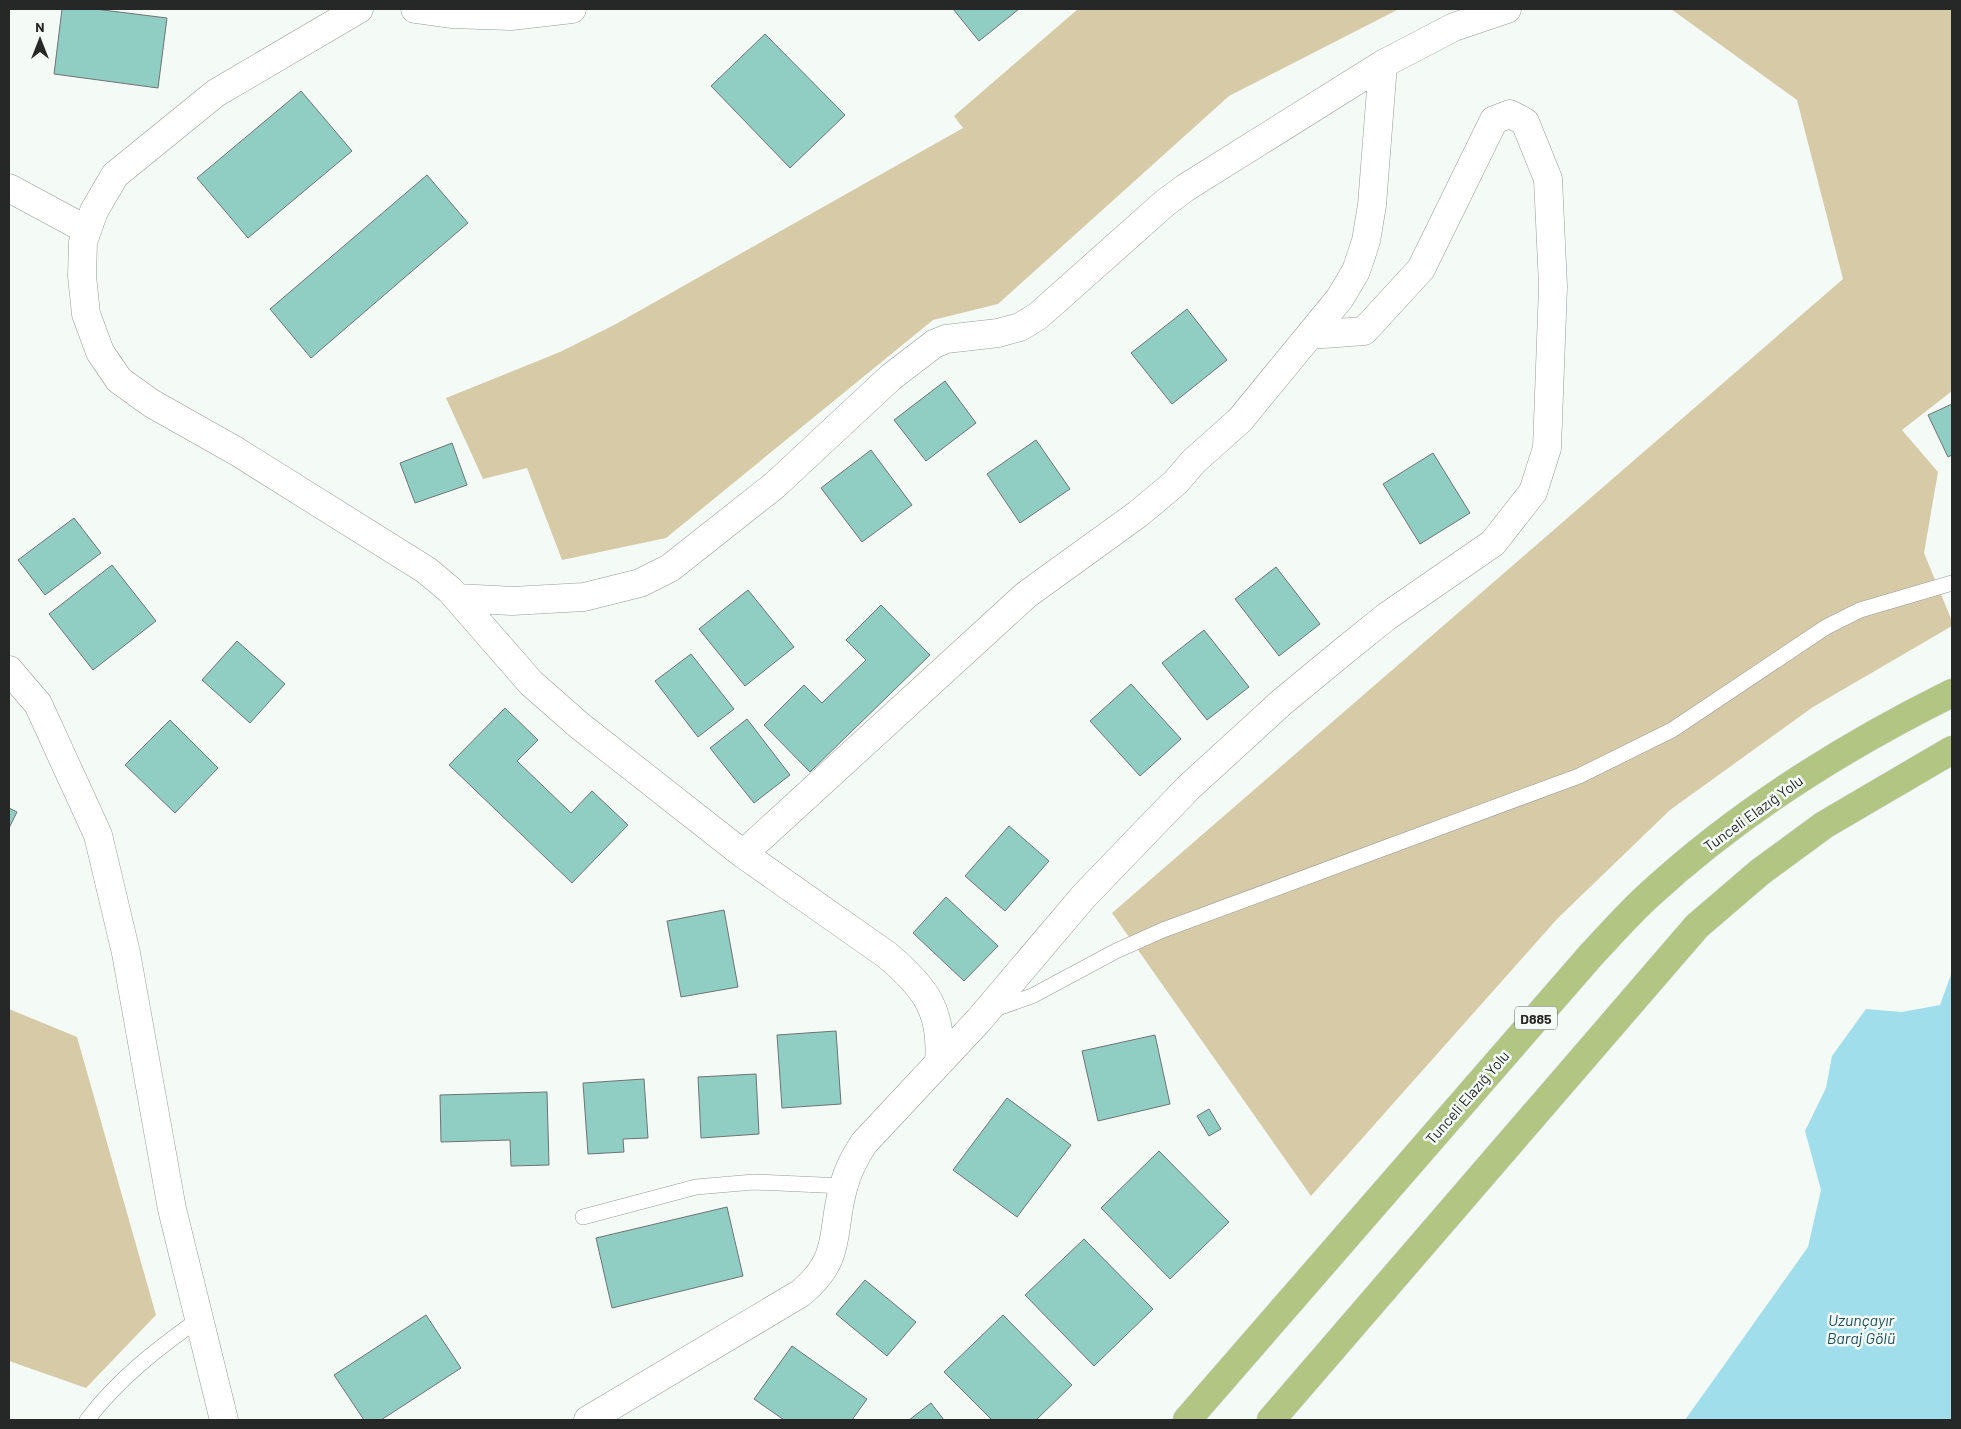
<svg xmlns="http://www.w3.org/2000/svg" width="1961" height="1429" font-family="Barlow,sans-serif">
  <rect width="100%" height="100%" fill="#f4faf6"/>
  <!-- green -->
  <path fill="#d6cba6" d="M 1078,9 L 1399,9 L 1229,96 L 998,304 L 933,320 L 666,538 L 562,560 L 527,468 L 483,479 L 446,398 L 560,352 L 616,324 L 963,128 L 954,116 Z
    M 1671,9 L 1952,9 L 1952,391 L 1902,430 L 1938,472 L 1924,553 L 1952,621 L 1952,626 L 1813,707 L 1670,810 L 1557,919 L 1311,1196 L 1112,913 L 1843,279 L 1797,100 Z
    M 9,1009 L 77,1037 L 156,1315 L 86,1388 L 9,1361 Z"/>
  <!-- water -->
  <path fill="#a1deeb" d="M 1952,972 L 1952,1420 L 1685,1420 L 1808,1247 L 1821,1190 L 1805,1131 L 1826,1088 L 1832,1056 L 1866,1009 L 1902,1012 L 1940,1005 Z"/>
  <!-- building -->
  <path fill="#90cdc2" stroke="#6e7473" d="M 62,9 L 95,9 L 167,18 L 158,88 L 54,74 Z
    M 953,9 L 1019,9 L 979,41 Z
    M 765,34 L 845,115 L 790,168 L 711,86 Z
    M 301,91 L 352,151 L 248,238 L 197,178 Z
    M 427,175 L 468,223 L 311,358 L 270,309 Z
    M 1187,309 L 1227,360 L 1172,404 L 1131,353 Z
    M 945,381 L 976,423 L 926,461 L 894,420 Z
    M 1952,404 L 1952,455 L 1948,457 L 1928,415 Z
    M 1036,440 L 1070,489 L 1020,523 L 987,474 Z
    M 452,443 L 467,485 L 415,503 L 400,463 Z
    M 871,450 L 912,505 L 862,542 L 821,488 Z
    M 1433,453 L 1470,513 L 1420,544 L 1383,484 Z
    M 74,518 L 101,553 L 45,595 L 18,560 Z
    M 112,565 L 156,621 L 93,670 L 49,614 Z
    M 1276,567 L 1320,624 L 1279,656 L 1235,599 Z
    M 748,590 L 794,647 L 745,686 L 699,629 Z
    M 881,605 L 930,655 L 810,772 L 764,725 L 804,685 L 822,703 L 866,660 L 846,640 Z
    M 1204,630 L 1249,687 L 1207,720 L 1162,663 Z
    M 237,641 L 285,684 L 250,723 L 202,680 Z
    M 691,654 L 734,709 L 698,737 L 655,681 Z
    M 1131,684 L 1181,739 L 1140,776 L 1090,721 Z
    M 505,708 L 538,740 L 517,761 L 571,813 L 592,791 L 628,825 L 572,883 L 449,765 Z
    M 747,719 L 790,775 L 754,803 L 710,748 Z
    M 170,720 L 218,768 L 175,813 L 125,765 Z
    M 9,808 L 17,812 L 9,828 Z
    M 1009,826 L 1049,861 L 1005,911 L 965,876 Z
    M 946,897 L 998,946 L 964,981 L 913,933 Z
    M 724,910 L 738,987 L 681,997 L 667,921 Z
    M 836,1031 L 841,1104 L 782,1108 L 777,1035 Z
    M 1155,1035 L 1170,1104 L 1098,1121 L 1082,1051 Z
    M 756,1074 L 759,1134 L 701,1138 L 698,1077 Z
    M 644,1079 L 648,1138 L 623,1139 L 624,1152 L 588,1154 L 583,1083 Z
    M 547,1092 L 549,1165 L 511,1166 L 510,1140 L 441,1142 L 440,1095 Z
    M 1007,1098 L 1071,1145 L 1017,1217 L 953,1170 Z
    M 1209,1109 L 1221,1129 L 1209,1136 L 1197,1116 Z
    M 1159,1151 L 1229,1222 L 1170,1279 L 1101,1208 Z
    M 727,1207 L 743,1276 L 612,1308 L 596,1238 Z
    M 1084,1239 L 1153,1309 L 1094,1366 L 1025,1295 Z
    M 865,1280 L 916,1322 L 887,1356 L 836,1314 Z
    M 426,1315 L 461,1368 L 381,1420 L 364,1420 L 334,1375 Z
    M 1003,1315 L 1072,1385 L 1036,1420 L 992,1420 L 944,1372 Z
    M 792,1346 L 867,1399 L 852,1420 L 784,1420 L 754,1399 Z
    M 931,1403 L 944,1420 L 909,1420 Z"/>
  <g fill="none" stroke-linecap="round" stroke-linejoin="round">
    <!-- service casing -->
    <g stroke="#979b98" stroke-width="16">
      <path id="service" d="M 992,1010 L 1032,996 L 1116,951 L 1163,930 L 1579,776 L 1672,730 L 1826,627 L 1860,610 L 1952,583
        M 583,1217 L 696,1187 L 754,1182 L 843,1186
        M 87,1420 C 118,1379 157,1349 199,1319"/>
    </g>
    <!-- minor casing -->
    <g stroke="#979b98" stroke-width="29">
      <path id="minor" d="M 359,9 L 216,93 L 115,175 L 94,211 L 83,242 L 82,276 L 86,314 L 100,352 L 119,380 L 151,403 L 236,451 L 426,570 L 450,590 L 531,683 L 580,726 L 743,854 L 887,955 C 926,988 943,1011 939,1063
        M 415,9 L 451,14 L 511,16 L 572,9
        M 9,188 L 87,230
        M 457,598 L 512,601 L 584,597 L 640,583 L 670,568 L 775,485 L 891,377 L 934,344 L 946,339 L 998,333 L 1020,327 L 1038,316 L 1165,203 L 1185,188 L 1383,64 L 1454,27 L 1507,9
        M 9,670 L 38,704 L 98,835 L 126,953 L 172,1209 L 224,1420
        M 743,854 L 1026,595 L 1138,514 L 1175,483 L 1194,461 L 1240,420 L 1340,298 L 1356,271 L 1366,241 L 1372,205 L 1383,64
        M 588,1420 L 801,1293 C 844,1257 830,1231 844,1185 C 848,1169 855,1157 864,1143 L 979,1020 L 1084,896 L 1188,788 L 1282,702 L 1345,650 L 1386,617 L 1493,543 L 1533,492 L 1547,448 L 1553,286 L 1548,179 L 1525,122 L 1510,114 L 1494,120 L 1421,269 L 1364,331 L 1310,335"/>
    </g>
    <!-- primary casing -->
    <g stroke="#d4d4d4" stroke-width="29">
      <path id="primary" d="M 1187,1420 L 1591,955 C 1610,935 1629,913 1649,895 C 1739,812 1843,747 1952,693
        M 1271,1420 L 1697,926 L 1760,872 L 1824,825 L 1952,750"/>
    </g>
    <!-- service -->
    <use href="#service" stroke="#fff" stroke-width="15"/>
    <!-- minor -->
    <use href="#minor" stroke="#fff" stroke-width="28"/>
    <!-- primary -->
    <use href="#primary" stroke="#b2c583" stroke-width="28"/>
  </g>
  <g text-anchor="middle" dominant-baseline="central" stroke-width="5" stroke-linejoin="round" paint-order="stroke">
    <!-- shield labels -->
    <rect fill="#f4faf6" stroke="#646765" stroke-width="1" x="1515" y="1006.5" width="42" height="23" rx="4"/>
    <g font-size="14" font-weight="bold" fill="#262827">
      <text x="1536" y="1018">D885</text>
    </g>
    <!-- street labels -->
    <g font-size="15" fill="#262827" stroke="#f4faf6">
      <text transform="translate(1753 813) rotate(-36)">Tunceli Elazığ Yolu</text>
      <text transform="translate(1467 1097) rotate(-49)">Tunceli Elazığ Yolu</text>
    </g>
    <!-- water labels -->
    <g font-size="16" font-style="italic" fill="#1b4f59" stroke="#f4faf6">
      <text x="1861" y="1319">Uzunçayır<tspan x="1861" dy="18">Baraj Gölü</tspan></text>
    </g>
  </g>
  <!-- border -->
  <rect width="1961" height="1429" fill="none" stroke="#262827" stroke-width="20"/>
  <!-- north arrow -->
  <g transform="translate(40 40)" stroke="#f4faf6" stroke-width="4" paint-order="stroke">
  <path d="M0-4L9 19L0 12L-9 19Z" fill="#262827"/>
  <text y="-8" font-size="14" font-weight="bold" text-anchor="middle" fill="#262827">N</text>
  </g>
</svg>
